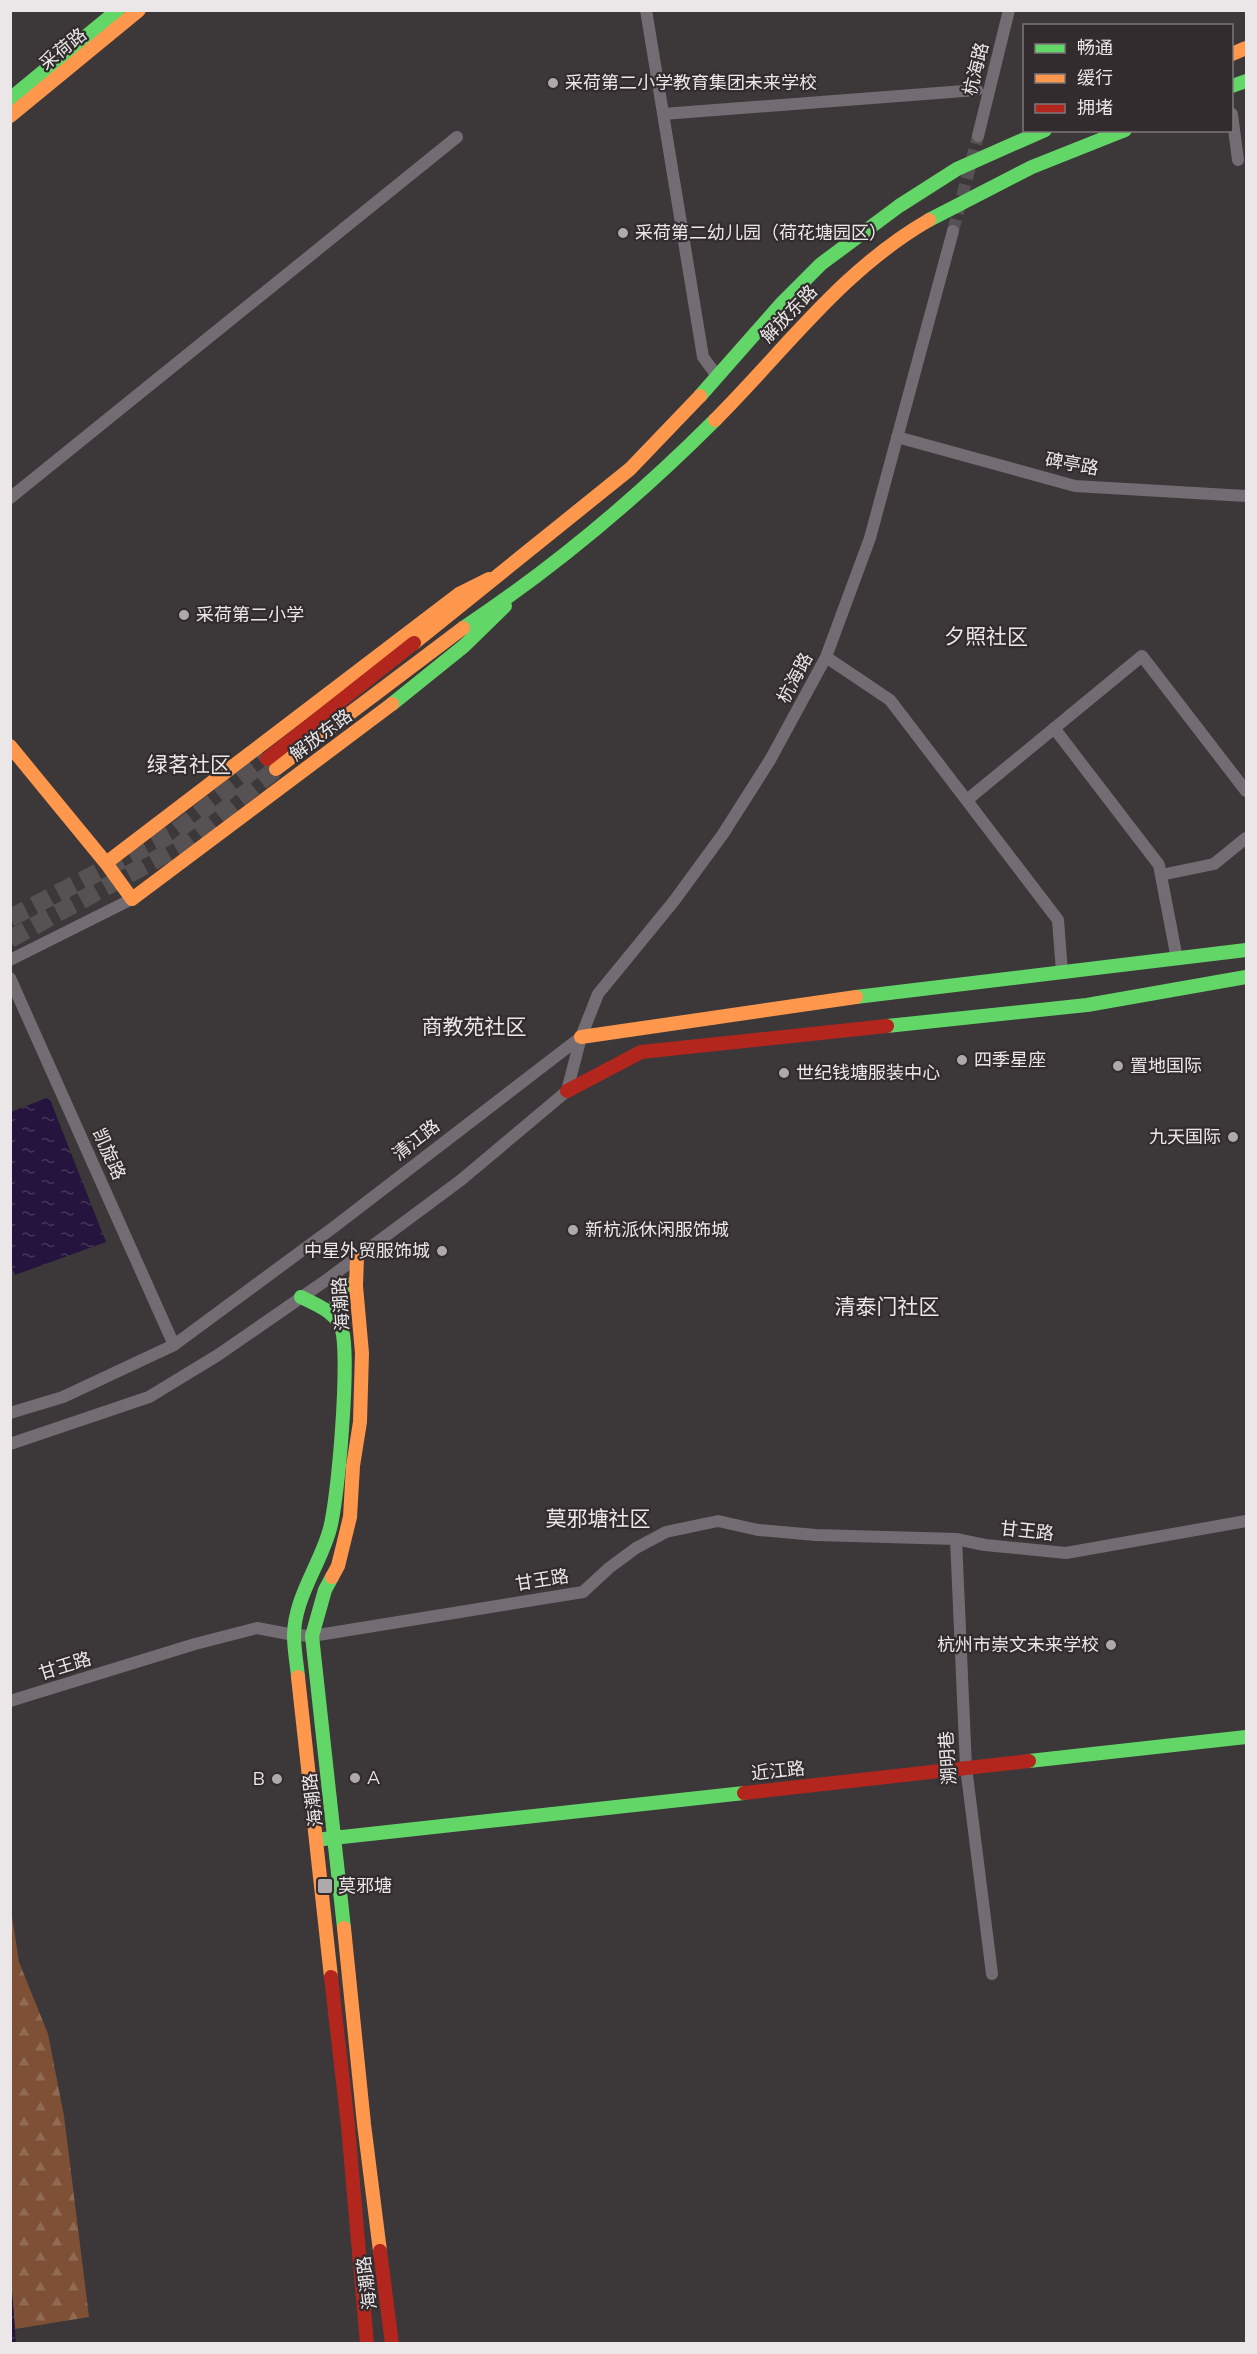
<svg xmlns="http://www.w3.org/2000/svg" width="1257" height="2354" font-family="'Nunito Sans','Noto Sans SC',sans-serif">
  <defs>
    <pattern id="forest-firs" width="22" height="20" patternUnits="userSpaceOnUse" patternTransform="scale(1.5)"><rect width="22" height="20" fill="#7e5136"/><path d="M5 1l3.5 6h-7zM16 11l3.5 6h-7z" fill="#906a53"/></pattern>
    <pattern id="water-ripples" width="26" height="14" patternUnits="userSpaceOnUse" patternTransform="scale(1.5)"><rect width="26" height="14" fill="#25153e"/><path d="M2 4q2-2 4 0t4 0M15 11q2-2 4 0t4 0" fill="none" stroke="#45375a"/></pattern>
  </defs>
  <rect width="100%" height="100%" fill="#3c3739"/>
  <!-- forest -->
  <path fill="url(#forest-firs)" d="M 10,1903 L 19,1962 L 48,2034 L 64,2116 L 89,2317 L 15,2329 L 10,2271 Z"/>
  <!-- water -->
  <path fill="url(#water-ripples)" d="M 49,1097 L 106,1242 L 15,1275 L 10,1263 L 11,1112 Z
    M 11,2271 L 11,2277 L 16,2343 L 11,2343 Z"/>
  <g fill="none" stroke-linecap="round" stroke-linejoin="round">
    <!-- street-tunnel -->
    <path stroke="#565153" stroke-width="12" stroke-dasharray="12 6" stroke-linecap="butt" d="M 953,231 L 978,136"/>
    <!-- primary-tunnel -->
    <path stroke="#565153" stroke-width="18" stroke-dasharray="18 9" stroke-linecap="butt" d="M 10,918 L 174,833 L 267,759
      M 10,939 L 177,848 L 276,769"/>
    <!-- street -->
    <path stroke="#736d73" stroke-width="12" d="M 646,10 L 703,357 L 717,376
      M 663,114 L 977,90
      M 1232,114 L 1238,160
      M 978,136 L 1009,10
      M 897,437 L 1075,486 L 1246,496
      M 10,498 L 457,137
      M 826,657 L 890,700 L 1058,920 L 1062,972
      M 1054,728 L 1159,865 L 1177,959
      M 967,800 L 1142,656 L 1246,791
      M 1161,875 L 1214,864 L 1246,838
      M 10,960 L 132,899
      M 10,978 L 174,1345
      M 10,1413 L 63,1397 L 174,1345 L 334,1227 L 581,1037
      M 10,1444 L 149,1397 L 218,1355 L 325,1281 L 461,1180 L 567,1091 L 581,1037 L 598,994 L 674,901 L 723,834 L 770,760 L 826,657 L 870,538 L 953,231
      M 956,1539 L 966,1767 L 992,1974
      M 10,1701 L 195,1644 L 257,1628 L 294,1635 L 312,1636 L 583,1592 L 609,1568 L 636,1548 L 666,1532 L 718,1521 L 758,1530 L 816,1535 L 956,1539 L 985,1545 L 1066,1553 L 1246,1521"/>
    <!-- fast -->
    <path stroke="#63d668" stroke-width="14" d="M 1232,86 L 1246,81
      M 10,99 L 118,10
      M 929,220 L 1032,167 L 1125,130
      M 700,396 L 782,303 L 821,264 L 899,206 L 957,169 L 1045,130
      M 463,628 C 555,567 637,498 715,420
      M 392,704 L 464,646 L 505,606
      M 856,997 L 1246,950
      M 887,1026 L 1087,1005 L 1246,977
      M 341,1325 C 337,1310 332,1296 345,1284 L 356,1286
      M 332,1577 L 325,1590 L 312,1636 L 344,1928
      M 298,1677 C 297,1664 294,1650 294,1636 C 294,1599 319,1566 329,1532 C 338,1505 351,1350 341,1327 C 334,1311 315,1304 301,1297
      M 1029,1761 L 1246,1737
      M 324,1839 L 744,1793"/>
    <!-- slow -->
    <path stroke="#ff974d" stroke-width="14" d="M 1232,54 L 1246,48
      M 10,116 L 139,10
      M 715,420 C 785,350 842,270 929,220
      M 414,643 L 630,469 L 700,396
      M 10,746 L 106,863 L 132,899 L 392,704
      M 276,769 L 463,628
      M 106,863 L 459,594 L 489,579
      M 581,1037 L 856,997
      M 332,1577 L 338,1566 L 350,1517 L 353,1466 L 360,1422 L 362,1353 L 356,1286 L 357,1257
      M 298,1677 L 331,1977
      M 344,1928 L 364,2124 L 380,2251"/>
    <!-- jam -->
    <path stroke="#b3261e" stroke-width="14" d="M 267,759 L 414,643
      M 567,1091 L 641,1052 L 887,1026
      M 744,1793 L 1029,1761
      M 331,1977 L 348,2126 L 367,2344
      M 380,2251 L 392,2344"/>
  </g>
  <!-- markers -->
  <g fill="#aea9ab" stroke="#322c2e" stroke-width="2">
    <circle cx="553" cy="83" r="6"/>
    <circle cx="623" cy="233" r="6"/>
    <circle cx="184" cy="615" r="6"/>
    <circle cx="962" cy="1060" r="6"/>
    <circle cx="1118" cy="1066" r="6"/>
    <circle cx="784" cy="1073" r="6"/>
    <circle cx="1233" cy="1137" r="6"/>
    <circle cx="573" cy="1230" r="6"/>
    <circle cx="442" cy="1251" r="6"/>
    <circle cx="1111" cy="1645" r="6"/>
    <circle cx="355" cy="1778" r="6"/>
    <circle cx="277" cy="1779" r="6"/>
    <rect x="317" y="1878" width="16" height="16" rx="3"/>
  </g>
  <g text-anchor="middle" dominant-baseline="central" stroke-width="4.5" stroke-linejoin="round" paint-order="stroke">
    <!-- street labels -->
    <g font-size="18" fill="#ebe7e8" stroke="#322c2e">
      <text transform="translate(63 49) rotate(-39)">采荷路</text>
      <text transform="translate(976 69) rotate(-76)">杭海路</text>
      <text transform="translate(789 314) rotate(-46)">解放东路</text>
      <text transform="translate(1072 464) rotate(10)">碑亭路</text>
      <text transform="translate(795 678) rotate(-62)">杭海路</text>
      <text transform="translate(321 735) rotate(-37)">解放东路</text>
      <text transform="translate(416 1140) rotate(-38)">清江路</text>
      <text transform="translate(109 1154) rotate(66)">凯旋路</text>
      <text transform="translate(341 1304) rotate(-94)">海潮路</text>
      <text transform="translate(1027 1531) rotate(6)">甘王路</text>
      <text transform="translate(542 1580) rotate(-9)">甘王路</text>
      <text transform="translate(65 1666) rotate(-17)">甘王路</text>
      <text transform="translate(948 1758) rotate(-94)">溯明巷</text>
      <text transform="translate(778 1771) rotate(-6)">近江路</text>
      <text transform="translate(313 1800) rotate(-97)">海潮路</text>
      <text transform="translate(367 2283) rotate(-97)">海潮路</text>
    </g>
    <!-- poi labels -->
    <g font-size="18" fill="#ebe7e8" stroke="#322c2e" text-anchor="start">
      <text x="565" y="83">采荷第二小学教育集团未来学校</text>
      <text x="635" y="233">采荷第二幼儿园（荷花塘园区）</text>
      <text x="196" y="615">采荷第二小学</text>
      <text x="974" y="1060">四季星座</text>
      <text x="1130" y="1066">置地国际</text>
      <text x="796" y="1073">世纪钱塘服装中心</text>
      <text x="1221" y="1137" text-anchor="end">九天国际</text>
      <text x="585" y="1230">新杭派休闲服饰城</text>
      <text x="430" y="1251" text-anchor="end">中星外贸服饰城</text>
      <text x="1099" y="1645" text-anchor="end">杭州市崇文未来学校</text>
      <text x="367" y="1778">A</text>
      <text x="265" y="1779" text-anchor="end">B</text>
      <text x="338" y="1886">莫邪塘</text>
    </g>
    <!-- quarter labels -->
    <g font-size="21" fill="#ebe7e8" stroke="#322c2e">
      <text x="986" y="637">夕照社区</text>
      <text x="189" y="765">绿茗社区</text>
      <text x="474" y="1027">商教苑社区</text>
      <text x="887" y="1307">清泰门社区</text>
      <text x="598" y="1519">莫邪塘社区</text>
    </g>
  </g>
  <!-- border -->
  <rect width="1257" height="2354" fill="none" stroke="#ebe7e8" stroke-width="24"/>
  <!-- legend -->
  <rect x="1023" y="24" width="210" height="108" fill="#322c2e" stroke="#7c7778" stroke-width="1.5"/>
  <rect x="1035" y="44" width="30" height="9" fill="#63d668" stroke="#7c7778" stroke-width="1.5"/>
  <text x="1077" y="54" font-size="18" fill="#ebe7e8">畅通</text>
  <rect x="1035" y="74" width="30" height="9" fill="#ff974d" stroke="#7c7778" stroke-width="1.5"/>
  <text x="1077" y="84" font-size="18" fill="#ebe7e8">缓行</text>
  <rect x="1035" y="104" width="30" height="9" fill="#b3261e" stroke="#7c7778" stroke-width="1.5"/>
  <text x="1077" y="114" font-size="18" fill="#ebe7e8">拥堵</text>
</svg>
